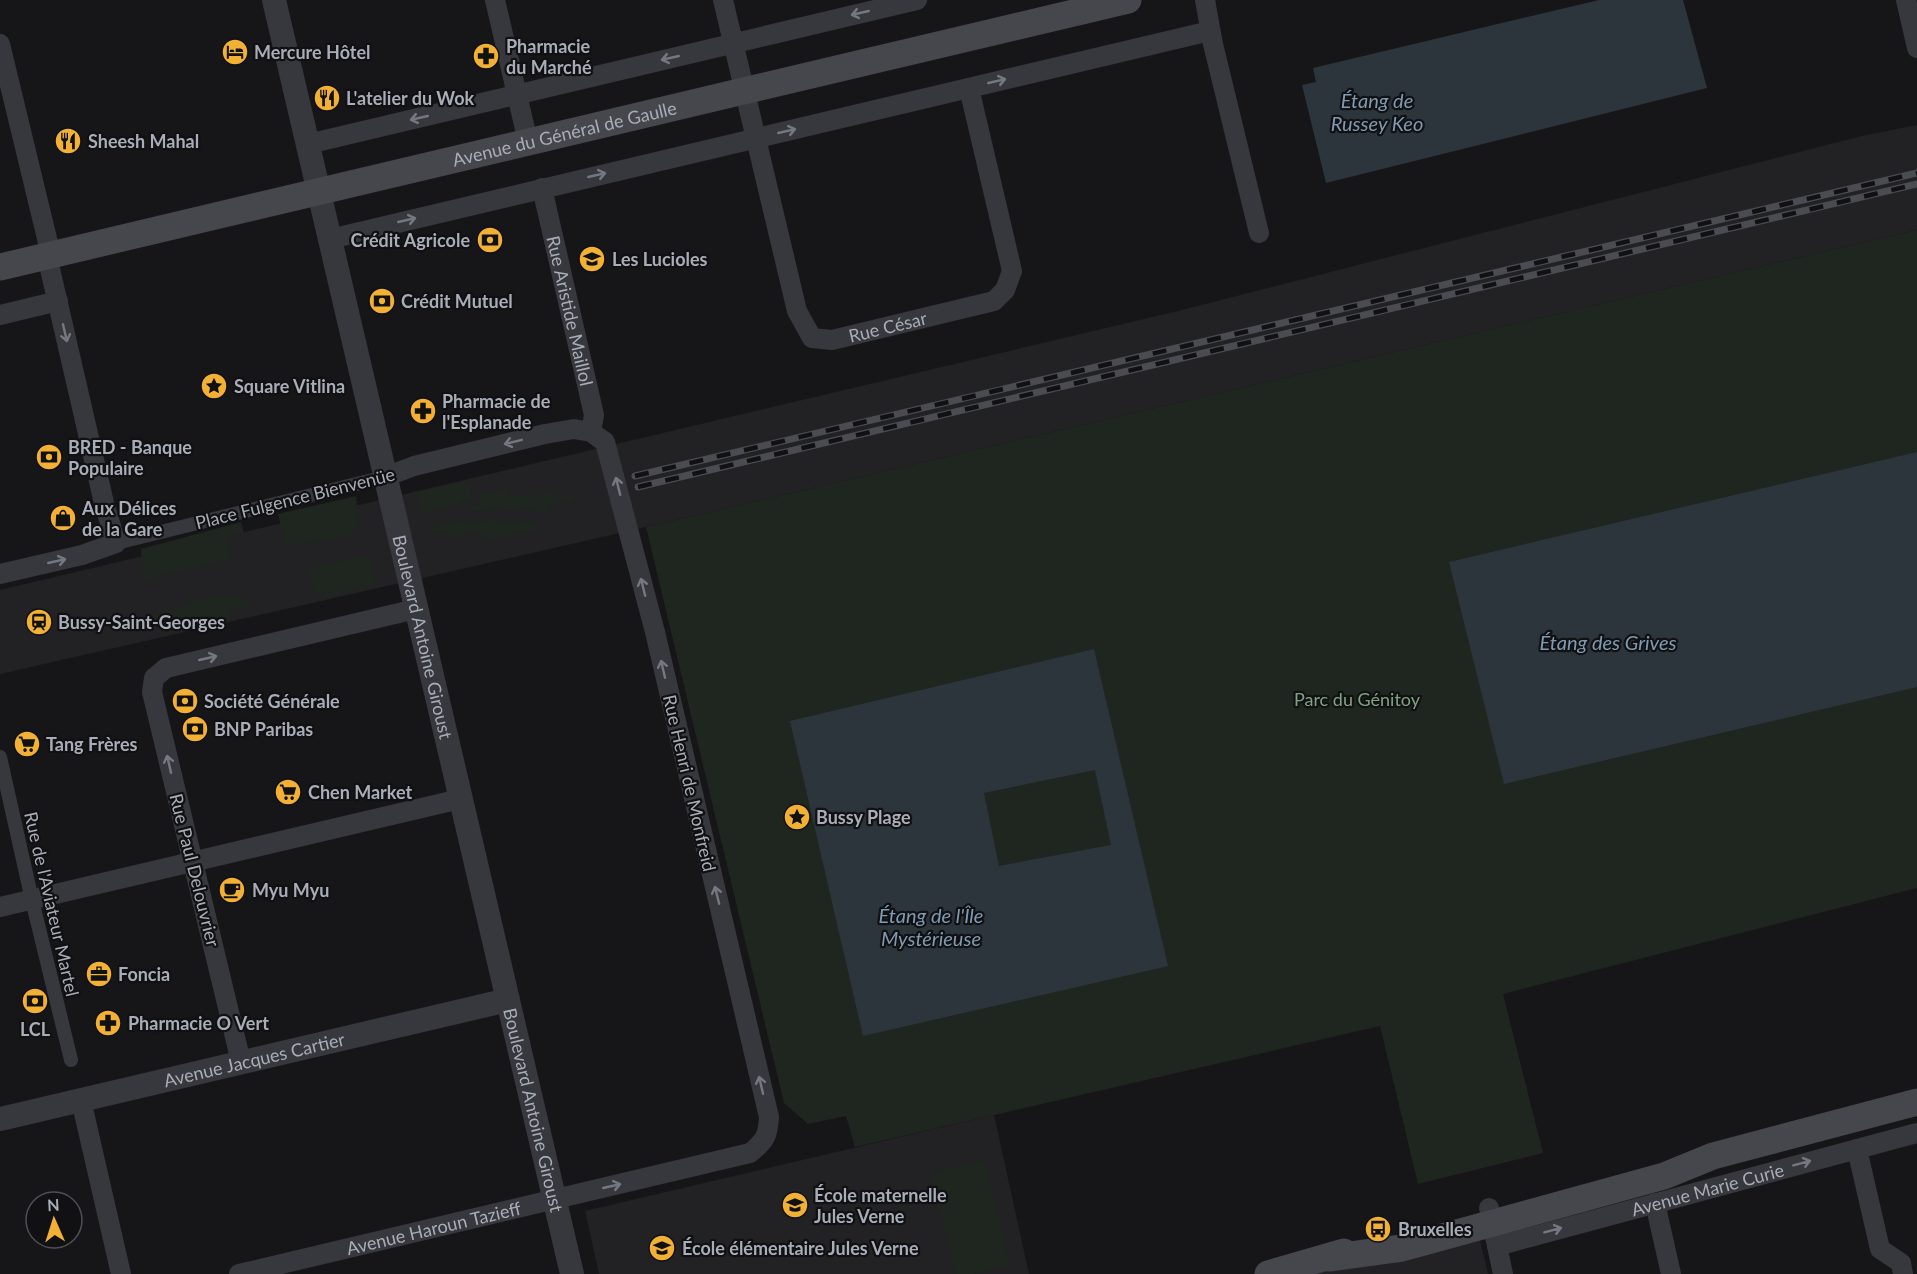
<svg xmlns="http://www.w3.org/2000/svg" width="1917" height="1274" viewBox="0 0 1917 1274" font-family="Lato,sans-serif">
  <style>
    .built { fill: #222225 }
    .green { fill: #1e261f }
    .water { fill: #2c353c; fill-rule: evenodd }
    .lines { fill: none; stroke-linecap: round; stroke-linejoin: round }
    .pedestrian { stroke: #37383d; stroke-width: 14 }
    .minor { stroke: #37383d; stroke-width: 20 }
    .tertiary { stroke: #37383d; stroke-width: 24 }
    .secondary { stroke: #45474d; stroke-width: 27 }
    .rail-casing { stroke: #4a4c52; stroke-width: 7 }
    .rail { stroke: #111113; stroke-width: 4.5; stroke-dasharray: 14; stroke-linecap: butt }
    .oneway { stroke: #757881 }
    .labels { text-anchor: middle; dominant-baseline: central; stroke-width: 4.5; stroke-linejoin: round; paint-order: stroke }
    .poi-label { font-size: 18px; font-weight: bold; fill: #a8adb8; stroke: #111113; text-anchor: start }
    .street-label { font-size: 18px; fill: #a8adb8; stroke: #111113 }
    .park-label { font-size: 18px; fill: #7fa381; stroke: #111113 }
    .water-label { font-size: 20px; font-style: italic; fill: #7f9bb3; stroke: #111113 }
  </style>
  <rect width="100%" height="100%" fill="#161618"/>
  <!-- built -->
  <g class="built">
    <polygon points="1917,125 1917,230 646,527 0,674 0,590 1178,311 1862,136"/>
    <polygon points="994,1115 1029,1274 599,1274 585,1211"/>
    <polygon points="1475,1219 1488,1274 1269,1274"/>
  </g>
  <!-- green -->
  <g class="green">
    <polygon points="1917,230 1917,888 1503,994 1543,1153 1418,1184 1380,1026 855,1147 846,1116 808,1124 784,1103 646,527"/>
    <polygon points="466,481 470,487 472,499 461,500 462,503 421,514 416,492"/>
    <polygon points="507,488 510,497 538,493 539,496 556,492 558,497 573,494 574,500 550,506 551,510 534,514 533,508 506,512 504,507 483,512 482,510 471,512 470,506 480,504 478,495"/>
    <polygon points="356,496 357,506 355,506 360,529 353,531 347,536 286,547 278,514"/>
    <polygon points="498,518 500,524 510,522 511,524 528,520 529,524 536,522 538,529 486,541 485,536 479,537 477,531 450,538 448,533 432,534 430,528 450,521 451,523 464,520 465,523 476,521 477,523"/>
    <polygon points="241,522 244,533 227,537 232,559 143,580 141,549"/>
    <polygon points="360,556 361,558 369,556 376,585 326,598 324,591 314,593 308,569"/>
    <polygon points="224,594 225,596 240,596 241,599 246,597 249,606 230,611 231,620 179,632 178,628 165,632 163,626 147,630 145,615 189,605 188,602"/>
    <polygon points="985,1160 1010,1265 973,1274 955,1274 931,1172"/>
  </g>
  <!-- water -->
  <g class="water">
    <polygon points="1599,0 1683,0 1707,88 1326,183 1302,85 1316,82 1313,68"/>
    <polygon points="1917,452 1917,687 1504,784 1449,562"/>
    <path d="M1094,649L1168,966L863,1036L790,721ZM1095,770L1111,845L999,866L984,793Z"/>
  </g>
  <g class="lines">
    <!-- pedestrian -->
    <g class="pedestrian">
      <polyline points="116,543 385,477"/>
      <polyline points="0,757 32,900 71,1060"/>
    </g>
    <!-- minor -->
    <g class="minor">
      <polyline points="495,0 528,142"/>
      <path id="s1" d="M723,0L797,311L812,338L832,340L994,301L1005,290L1012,271L969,88"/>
      <polyline points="1205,0 1213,44 1259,233"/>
      <polyline points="1906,0 1917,48"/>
      <polyline points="0,44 51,255"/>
      <polyline points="308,144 917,0"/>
      <path id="s2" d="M542,188L594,415L591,432"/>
      <polyline points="330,239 1210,31"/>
      <polyline points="0,315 58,301"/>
      <polyline points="0,574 82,555 116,543 104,503 47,256"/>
      <polyline points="0,907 460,799"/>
      <polyline points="241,1062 152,692 154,678 166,668 416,609"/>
      <polyline points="81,1100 121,1274"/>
      <polyline points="1857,1149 1880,1249 1901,1263 1903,1274"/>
      <polyline points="1655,1203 1671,1274"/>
      <polyline points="1489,1208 1503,1274"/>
      <path id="s3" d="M1497,1246L1917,1133"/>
      <path id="s4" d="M239,1274L750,1153C765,1141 768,1136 769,1117L655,632L605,442L591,432L574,429L545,434L414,466L385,477"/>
    </g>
    <!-- tertiary -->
    <g class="tertiary">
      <path id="s5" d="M274,0L572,1274"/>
      <path id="s6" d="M0,1119L508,1000"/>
    </g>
    <!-- secondary -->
    <g class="secondary">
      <path id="s7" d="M0,267L1128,0"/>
      <polyline points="1329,1258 1402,1248 1664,1176 1713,1156 1917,1102"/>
      <polyline points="1268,1274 1344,1252"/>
    </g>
    <defs>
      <g id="rail">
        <polyline points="635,476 1917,173"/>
        <polyline points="638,487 1917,184"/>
      </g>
    </defs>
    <!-- rail casing -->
    <use href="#rail" class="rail-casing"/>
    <!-- rail -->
    <use href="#rail" class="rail"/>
  </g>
  <!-- one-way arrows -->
  <defs><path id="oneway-shaft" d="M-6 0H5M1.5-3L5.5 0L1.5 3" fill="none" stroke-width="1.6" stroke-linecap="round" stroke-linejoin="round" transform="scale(1.5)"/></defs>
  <g class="oneway">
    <use href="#oneway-shaft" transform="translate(860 13) rotate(167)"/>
    <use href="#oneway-shaft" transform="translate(670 58) rotate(167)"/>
    <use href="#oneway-shaft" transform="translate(997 81) rotate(-13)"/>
    <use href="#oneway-shaft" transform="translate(419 118) rotate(167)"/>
    <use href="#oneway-shaft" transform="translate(787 131) rotate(-13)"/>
    <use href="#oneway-shaft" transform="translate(597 175) rotate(-13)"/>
    <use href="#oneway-shaft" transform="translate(407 220) rotate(-13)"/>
    <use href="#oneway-shaft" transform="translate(65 333) rotate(77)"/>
    <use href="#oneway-shaft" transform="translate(513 442) rotate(166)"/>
    <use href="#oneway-shaft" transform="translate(618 486) rotate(-104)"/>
    <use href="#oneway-shaft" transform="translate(57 561) rotate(-13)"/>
    <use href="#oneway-shaft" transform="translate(643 587) rotate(-104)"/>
    <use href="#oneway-shaft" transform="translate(208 658) rotate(-13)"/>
    <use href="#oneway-shaft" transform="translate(663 669) rotate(-103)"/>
    <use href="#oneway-shaft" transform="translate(169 764) rotate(-103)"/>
    <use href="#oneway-shaft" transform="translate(717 895) rotate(-104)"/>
    <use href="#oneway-shaft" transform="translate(761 1085) rotate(-103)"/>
    <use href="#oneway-shaft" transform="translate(1802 1163) rotate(-15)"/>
    <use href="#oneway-shaft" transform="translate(612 1186) rotate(-13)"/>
    <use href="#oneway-shaft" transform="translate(1553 1230) rotate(-15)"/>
  </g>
  <!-- icons -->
  <defs>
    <symbol id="hotel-disc" viewBox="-11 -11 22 22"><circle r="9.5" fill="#f2b134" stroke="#111113"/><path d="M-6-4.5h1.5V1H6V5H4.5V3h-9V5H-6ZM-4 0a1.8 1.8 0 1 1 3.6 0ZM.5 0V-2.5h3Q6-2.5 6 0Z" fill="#111"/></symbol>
    <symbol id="pharmacy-disc" viewBox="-11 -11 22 22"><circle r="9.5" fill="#f2b134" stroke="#111113"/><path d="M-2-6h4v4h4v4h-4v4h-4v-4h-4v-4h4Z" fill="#111"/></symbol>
    <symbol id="restaurant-disc" viewBox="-11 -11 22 22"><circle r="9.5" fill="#f2b134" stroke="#111113"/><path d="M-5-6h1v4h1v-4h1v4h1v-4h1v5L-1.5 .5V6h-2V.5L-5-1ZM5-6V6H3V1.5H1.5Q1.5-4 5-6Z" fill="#111"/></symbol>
    <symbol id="bank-disc" viewBox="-11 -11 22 22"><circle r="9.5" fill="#f2b134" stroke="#111113"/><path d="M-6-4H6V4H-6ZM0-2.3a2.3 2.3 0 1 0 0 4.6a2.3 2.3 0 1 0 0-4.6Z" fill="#111"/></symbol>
    <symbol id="school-disc" viewBox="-11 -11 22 22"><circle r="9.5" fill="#f2b134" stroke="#111113"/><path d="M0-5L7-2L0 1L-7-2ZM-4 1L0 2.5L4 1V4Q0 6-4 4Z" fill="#111"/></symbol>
    <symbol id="sight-disc" viewBox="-11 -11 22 22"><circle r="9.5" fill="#f2b134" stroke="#111113"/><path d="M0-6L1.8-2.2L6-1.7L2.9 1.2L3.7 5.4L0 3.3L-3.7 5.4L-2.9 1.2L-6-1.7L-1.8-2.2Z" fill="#111"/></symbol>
    <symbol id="shop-disc" viewBox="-11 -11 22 22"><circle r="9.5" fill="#f2b134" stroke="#111113"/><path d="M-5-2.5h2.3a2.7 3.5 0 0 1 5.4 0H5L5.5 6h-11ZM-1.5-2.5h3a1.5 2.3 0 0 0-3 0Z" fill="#111"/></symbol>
    <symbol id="station-disc" viewBox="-11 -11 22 22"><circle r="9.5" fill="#f2b134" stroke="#111113"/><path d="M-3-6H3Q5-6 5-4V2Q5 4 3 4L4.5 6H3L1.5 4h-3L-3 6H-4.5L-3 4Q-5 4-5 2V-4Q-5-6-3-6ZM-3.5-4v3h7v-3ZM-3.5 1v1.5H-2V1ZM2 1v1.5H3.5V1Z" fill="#111"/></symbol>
    <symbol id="supermarket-disc" viewBox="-11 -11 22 22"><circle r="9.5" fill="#f2b134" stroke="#111113"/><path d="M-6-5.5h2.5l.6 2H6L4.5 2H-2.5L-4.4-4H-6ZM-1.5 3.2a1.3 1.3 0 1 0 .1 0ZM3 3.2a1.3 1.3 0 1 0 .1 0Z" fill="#111"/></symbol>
    <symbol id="cafe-disc" viewBox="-11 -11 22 22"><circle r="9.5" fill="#f2b134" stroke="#111113"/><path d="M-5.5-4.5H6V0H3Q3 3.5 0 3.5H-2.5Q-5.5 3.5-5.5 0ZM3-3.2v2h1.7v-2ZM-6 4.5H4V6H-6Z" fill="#111"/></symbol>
    <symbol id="office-disc" viewBox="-11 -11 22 22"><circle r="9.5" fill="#f2b134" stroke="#111113"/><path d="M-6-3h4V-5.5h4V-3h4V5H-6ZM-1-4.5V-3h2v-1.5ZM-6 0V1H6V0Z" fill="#111"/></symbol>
    <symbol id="bus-disc" viewBox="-11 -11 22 22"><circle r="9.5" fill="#f2b134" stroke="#111113"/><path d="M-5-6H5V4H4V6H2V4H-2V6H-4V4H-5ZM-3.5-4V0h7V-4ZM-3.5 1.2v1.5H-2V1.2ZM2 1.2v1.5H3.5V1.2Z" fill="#111"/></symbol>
  </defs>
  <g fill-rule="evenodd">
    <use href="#hotel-disc" x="220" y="37" width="30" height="30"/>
    <use href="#pharmacy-disc" x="471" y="41" width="30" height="30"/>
    <use href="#restaurant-disc" x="312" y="83" width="30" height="30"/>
    <use href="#restaurant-disc" x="53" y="126" width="30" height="30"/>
    <use href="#bank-disc" x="475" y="225" width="30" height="30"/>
    <use href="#school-disc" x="577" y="244" width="30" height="30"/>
    <use href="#bank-disc" x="367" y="286" width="30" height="30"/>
    <use href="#sight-disc" x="199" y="371" width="30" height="30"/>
    <use href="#pharmacy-disc" x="408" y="396" width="30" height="30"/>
    <use href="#bank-disc" x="34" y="442" width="30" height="30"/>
    <use href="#shop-disc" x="48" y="503" width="30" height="30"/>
    <use href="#station-disc" x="24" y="607" width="30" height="30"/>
    <use href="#bank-disc" x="170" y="686" width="30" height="30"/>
    <use href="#bank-disc" x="180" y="714" width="30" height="30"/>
    <use href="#supermarket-disc" x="12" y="729" width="30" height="30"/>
    <use href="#supermarket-disc" x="273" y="777" width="30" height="30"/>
    <use href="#sight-disc" x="782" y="802" width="30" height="30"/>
    <use href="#cafe-disc" x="217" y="875" width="30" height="30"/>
    <use href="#office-disc" x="84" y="959" width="30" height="30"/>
    <use href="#bank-disc" x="20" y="986" width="30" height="30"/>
    <use href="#pharmacy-disc" x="93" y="1008" width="30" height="30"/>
    <use href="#school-disc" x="780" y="1190" width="30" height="30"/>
    <use href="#bus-disc" x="1363" y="1214" width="30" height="30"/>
    <use href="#school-disc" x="647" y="1233" width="30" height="30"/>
  </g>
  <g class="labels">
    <!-- poi labels -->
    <g class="poi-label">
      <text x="506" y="46">Pharmacie<tspan x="506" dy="21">du Marché</tspan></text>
      <text x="254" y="52">Mercure Hôtel</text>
      <text x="346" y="98">L'atelier du Wok</text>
      <text x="88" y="141">Sheesh Mahal</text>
      <text x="470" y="240" text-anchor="end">Crédit Agricole</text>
      <text x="612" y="259">Les Lucioles</text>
      <text x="401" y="301">Crédit Mutuel</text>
      <text x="234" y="386">Square Vitlina</text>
      <text x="442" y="401">Pharmacie de<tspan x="442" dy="21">l'Esplanade</tspan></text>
      <text x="68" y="447">BRED - Banque<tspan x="68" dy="21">Populaire</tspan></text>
      <text x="82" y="508">Aux Délices<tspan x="82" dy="21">de la Gare</tspan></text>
      <text x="58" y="622">Bussy-Saint-Georges</text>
      <text x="204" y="701">Société Générale</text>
      <text x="214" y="729">BNP Paribas</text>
      <text x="46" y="744">Tang Frères</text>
      <text x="308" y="792">Chen Market</text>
      <text x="816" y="817">Bussy Plage</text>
      <text x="252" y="890">Myu Myu</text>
      <text x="118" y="974">Foncia</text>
      <text x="128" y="1023">Pharmacie O Vert</text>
      <text x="35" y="1029" text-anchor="middle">LCL</text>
      <text x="814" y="1195">École maternelle<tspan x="814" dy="21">Jules Verne</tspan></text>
      <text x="1398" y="1229">Bruxelles</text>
      <text x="682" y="1248">École élémentaire Jules Verne</text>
    </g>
    <!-- street labels -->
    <g class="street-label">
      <text stroke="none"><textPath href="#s7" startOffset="580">Avenue du Général de Gaulle</textPath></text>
      <text stroke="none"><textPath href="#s2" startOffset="126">Rue Aristide Maillol</textPath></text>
      <text stroke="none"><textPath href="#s1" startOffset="428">Rue César</textPath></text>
      <text transform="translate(295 498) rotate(-14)">Place Fulgence Bienvenüe</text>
      <text stroke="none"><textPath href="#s5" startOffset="654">Boulevard Antoine Giroust</textPath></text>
      <text transform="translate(690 783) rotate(77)">Rue Henri de Monfreid</text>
      <text transform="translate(195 870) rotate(76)">Rue Paul Delouvrier</text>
      <text transform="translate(52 904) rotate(77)">Rue de l'Aviateur Martel</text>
      <text stroke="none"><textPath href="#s6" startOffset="261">Avenue Jacques Cartier</textPath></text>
      <text stroke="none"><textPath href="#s5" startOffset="1140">Boulevard Antoine Giroust</textPath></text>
      <text stroke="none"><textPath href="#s3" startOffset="218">Avenue Marie Curie</textPath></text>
      <text stroke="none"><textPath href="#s4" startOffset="200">Avenue Haroun Tazieff</textPath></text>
    </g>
    <!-- park labels -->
    <g class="park-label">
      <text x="1357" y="699">Parc du Génitoy</text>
    </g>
    <!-- water labels -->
    <g class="water-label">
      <text x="1377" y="100">Étang de<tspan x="1377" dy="23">Russey Keo</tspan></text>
      <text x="1608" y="642">Étang des Grives</text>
      <text x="931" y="915">Étang de l'Île<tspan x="931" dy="23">Mystérieuse</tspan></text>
    </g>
  </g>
  <!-- north arrow -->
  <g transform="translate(54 1220) rotate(357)"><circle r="28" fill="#111113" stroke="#4d4f55" stroke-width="1.5"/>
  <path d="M0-4.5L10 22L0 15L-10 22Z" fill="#f2b134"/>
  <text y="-9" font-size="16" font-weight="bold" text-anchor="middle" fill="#a8adb8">N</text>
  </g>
</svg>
